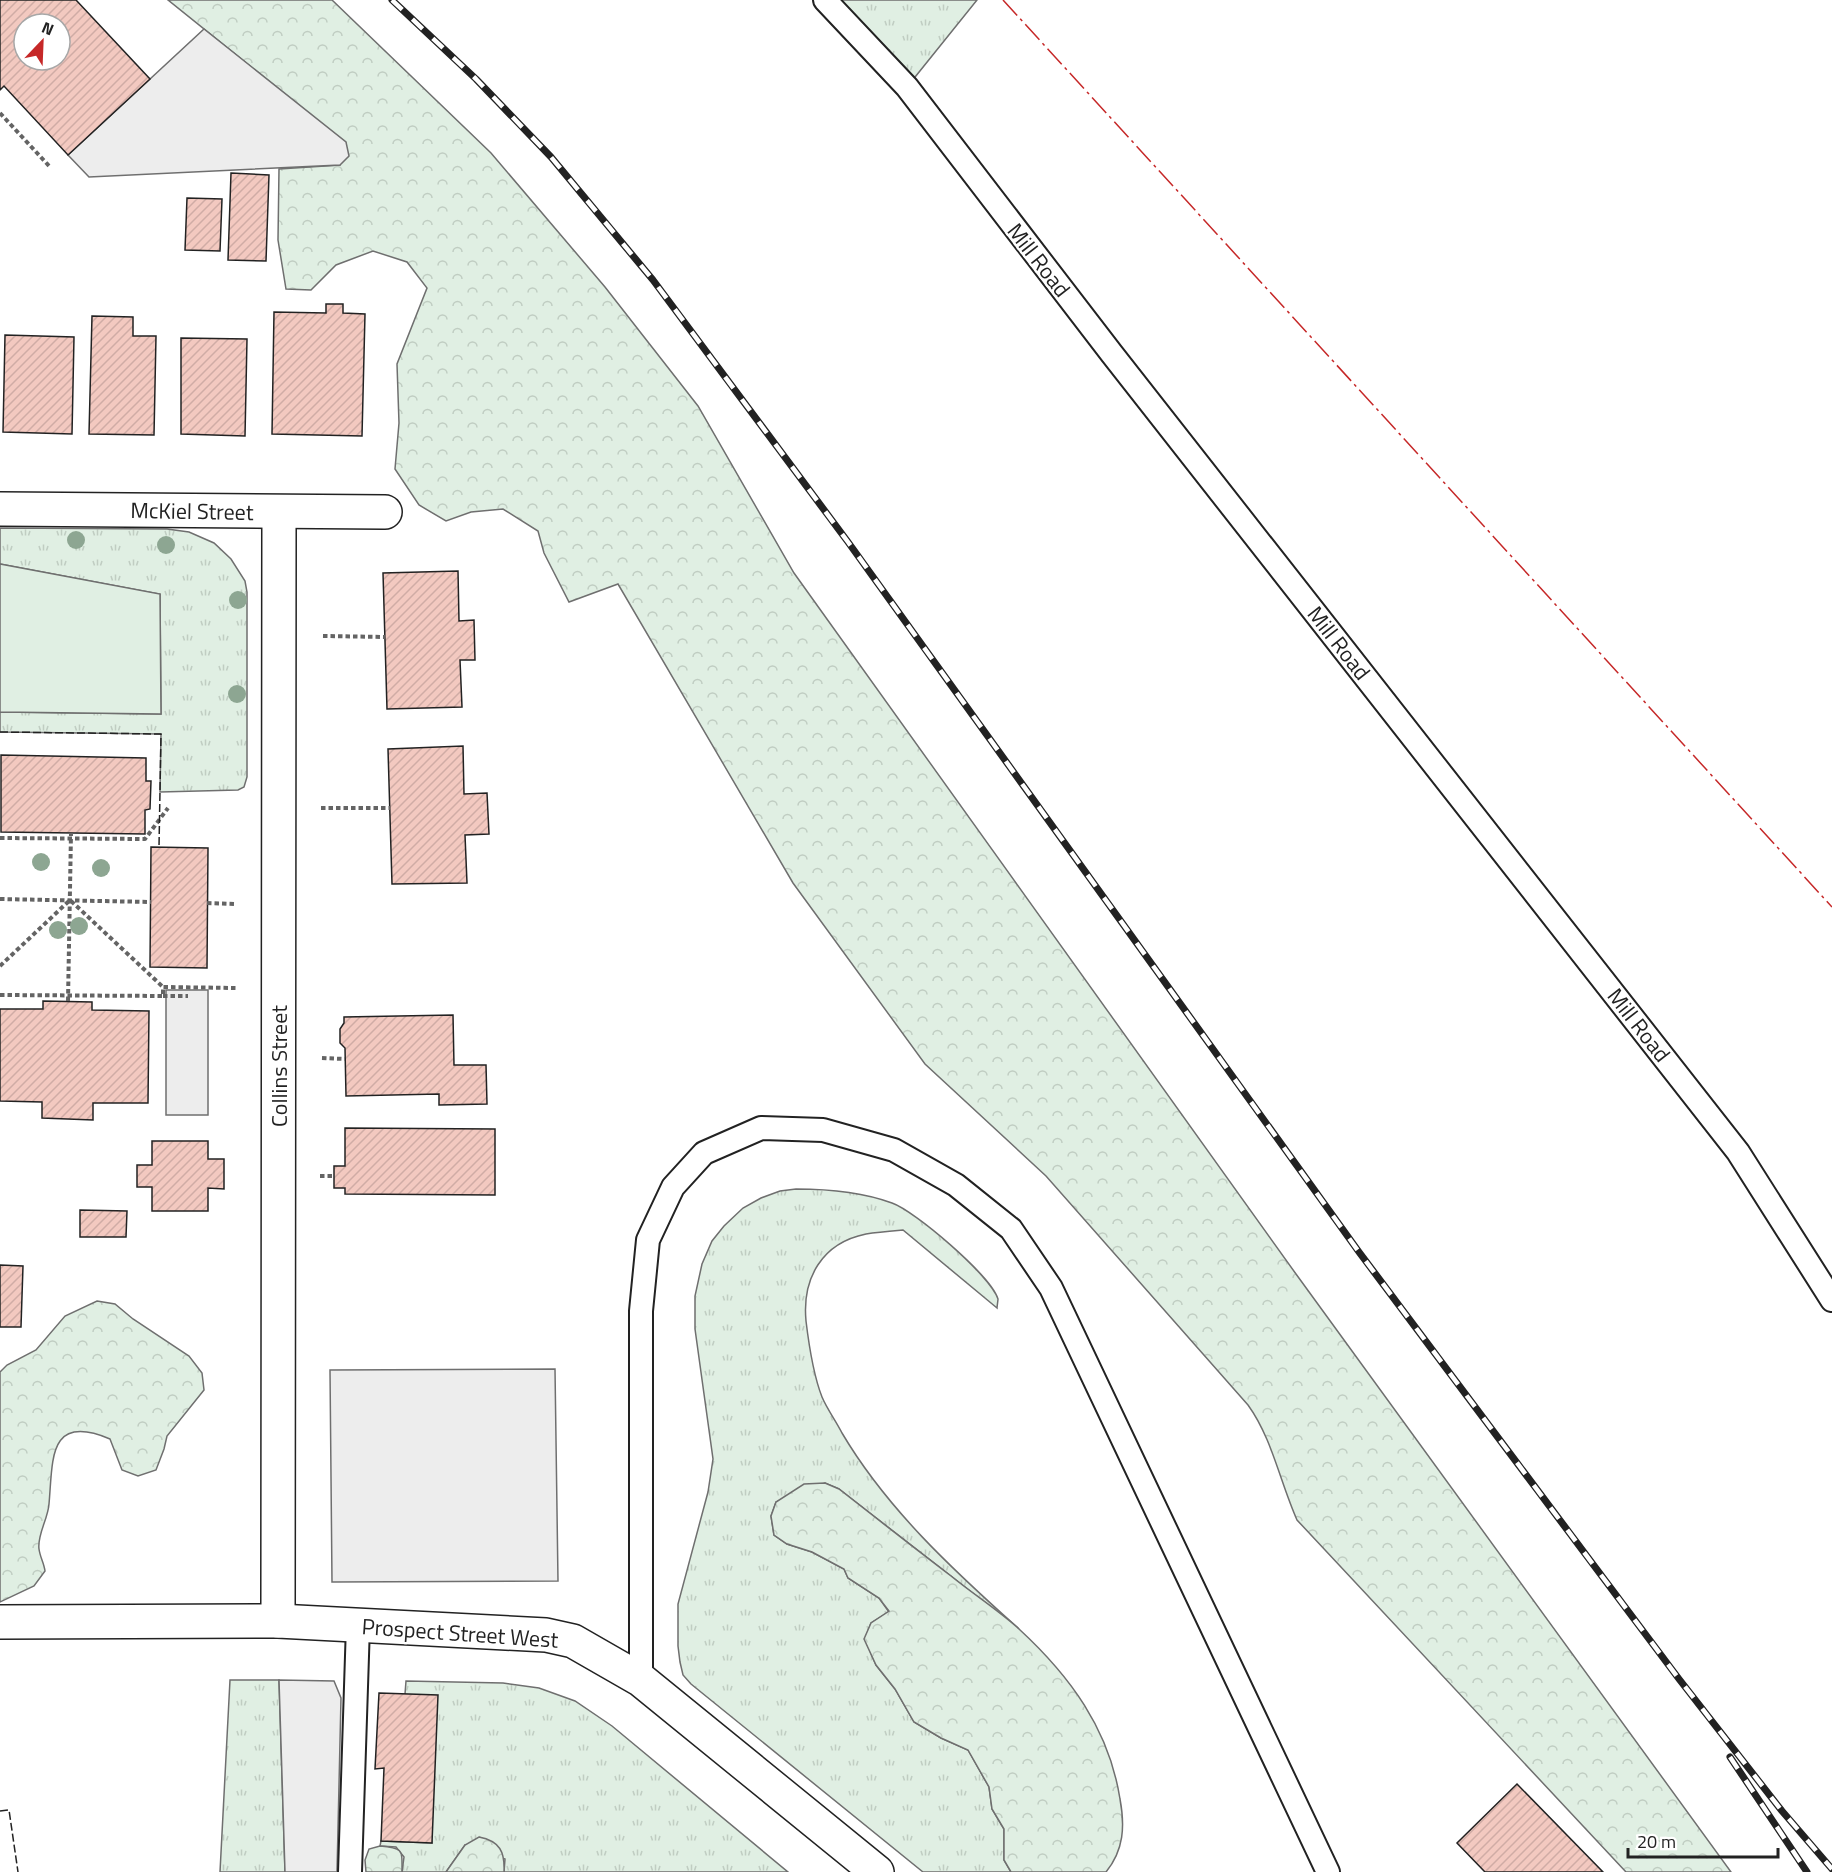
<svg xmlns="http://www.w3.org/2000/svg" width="1832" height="1872" viewBox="0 0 1832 1872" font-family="'Titillium Web',sans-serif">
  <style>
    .grass { fill: url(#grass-tufts); stroke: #6f6f6f; stroke-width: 1.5 }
    .forest { fill: url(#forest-crowns); stroke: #6f6f6f; stroke-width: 1.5 }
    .park { fill: #e0efe3; stroke: #6f6f6f; stroke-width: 1.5 }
    .parking { fill: #ededed; stroke: #6f6f6f; stroke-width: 1.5 }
    .building { fill: url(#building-hatch); stroke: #222; stroke-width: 1.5; fill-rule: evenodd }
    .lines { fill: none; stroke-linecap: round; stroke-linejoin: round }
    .service-casing { stroke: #222; stroke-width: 26 }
    .minor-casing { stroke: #222; stroke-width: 36 }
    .path { stroke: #646464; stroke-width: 4; stroke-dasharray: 4.5 3; stroke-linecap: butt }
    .service { stroke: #fff; stroke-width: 22 }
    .minor { stroke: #fff; stroke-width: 33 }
    .rail-casing { stroke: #222; stroke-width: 7 }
    .rail { stroke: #fff; stroke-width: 4.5; stroke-dasharray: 14; stroke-linecap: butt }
    .fence { stroke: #222; stroke-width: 1.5; stroke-dasharray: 8 3; stroke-linecap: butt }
    .power { stroke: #c62828; stroke-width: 1.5; stroke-dasharray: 21 4.5 3 4.5; stroke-linecap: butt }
    .tree { fill: #8da692 }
    .labels { text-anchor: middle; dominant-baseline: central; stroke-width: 4.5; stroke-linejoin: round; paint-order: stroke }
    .street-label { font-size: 22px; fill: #222; stroke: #fff }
  </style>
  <defs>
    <pattern id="grass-tufts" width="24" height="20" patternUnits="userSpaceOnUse" patternTransform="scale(1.5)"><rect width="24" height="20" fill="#e0efe3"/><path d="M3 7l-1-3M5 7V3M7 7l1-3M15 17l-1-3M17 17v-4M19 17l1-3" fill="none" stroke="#c0cdc2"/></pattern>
    <pattern id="forest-crowns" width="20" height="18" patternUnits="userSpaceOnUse" patternTransform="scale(1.5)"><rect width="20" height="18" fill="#e0efe3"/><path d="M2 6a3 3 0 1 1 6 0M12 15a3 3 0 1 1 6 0" fill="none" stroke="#c0cdc2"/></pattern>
    <pattern id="building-hatch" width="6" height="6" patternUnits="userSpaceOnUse" patternTransform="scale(1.5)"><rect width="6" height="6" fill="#f3c9c0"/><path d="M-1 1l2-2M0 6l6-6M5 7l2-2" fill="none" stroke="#d0aca5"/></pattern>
  </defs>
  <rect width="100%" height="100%" fill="#fff"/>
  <!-- grass -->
  <g class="grass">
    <polygon points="825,0 977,0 907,87"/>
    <polygon points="0,528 167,529 189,532 214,543 231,559 245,581 247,592 247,777 244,787 238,790 160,792 161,734 0,732 0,712 161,714 160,594 0,564"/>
    <path d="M796,1189C828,1189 862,1192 892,1203C915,1211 991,1276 998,1299C998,1300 997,1307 997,1308L903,1230C891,1231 878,1232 866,1234C822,1243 802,1278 806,1321C809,1346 813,1374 822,1397C827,1409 836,1421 842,1433C887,1509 953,1570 1019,1629L839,1489L825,1483L776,1502L771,1516L774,1535L787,1544L812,1552L844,1569L848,1578L879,1598L889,1612L871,1623L865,1639L876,1665L895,1689L914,1722L941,1738L968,1750L989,1787L992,1809L1004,1829V1860L1011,1872H923L691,1684L683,1675L680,1662L678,1646V1604L708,1492L713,1459L695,1329V1296L702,1264L712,1241L724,1226L743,1208L761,1198L780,1191Z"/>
    <polygon points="230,1680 279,1680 285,1872 220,1872"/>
    <polygon points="406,1681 503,1683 539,1688 575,1701 612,1726 788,1872 504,1872 505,1859 465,1845 446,1872 402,1872 404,1857 396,1847 380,1846 381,1841 432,1843 405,1694"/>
  </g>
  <!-- forest -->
  <g class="forest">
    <path d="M168,0H332L491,153L605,287L698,406L794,573L1296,1274L1731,1872H1626L1297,1520C1280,1482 1272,1438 1248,1405L1046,1176L925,1064L793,883L618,584L569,602L544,553L538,531L503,509L471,512L446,521L419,505L395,469L399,423L397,364L427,288L407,262L373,251L336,265L311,290L286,289L278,240L279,169L340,165L346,143Z"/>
    <path d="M97,1301L115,1304L133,1319L189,1356L202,1373L204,1390L167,1436L164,1449L156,1470L138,1476L122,1470L110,1439C48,1413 53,1459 49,1504C48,1519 37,1535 39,1549C40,1557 44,1563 45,1571L34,1586L0,1602V1372L7,1365L36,1350L65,1316Z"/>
    <path d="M825,1483L839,1489C876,1518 913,1547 951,1576C973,1594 998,1610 1019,1629C1070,1676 1109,1729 1120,1799C1125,1826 1124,1850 1106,1872H1011L1004,1860V1829L992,1809L989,1787L968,1750L941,1738L914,1722L895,1689L876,1665L864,1639L871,1623L889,1611L879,1598L848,1578L844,1569L812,1552L787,1544L774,1535L771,1516L776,1502L804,1484Z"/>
    <path d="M479,1837C500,1841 505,1852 504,1872H446L465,1845Z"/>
    <path d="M380,1846C404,1848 402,1850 402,1872H366L365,1860L369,1849Z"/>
  </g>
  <!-- park -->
  <polygon class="park" points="0,564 160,594 161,714 0,712"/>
  <!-- parking -->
  <g class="parking">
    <polygon points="204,29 346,142 349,156 340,165 89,177 68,155"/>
    <rect x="166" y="990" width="42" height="125"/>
    <polygon points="555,1369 558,1581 332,1582 330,1370"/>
    <polygon points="279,1680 334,1681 341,1698 337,1872 285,1872"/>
  </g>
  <!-- building -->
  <g class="building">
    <path d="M0,0H76L150,79L68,155L4,86L0,90ZM24,24H60V60H24Z"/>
    <polygon points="231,173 269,175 266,261 228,260"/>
    <polygon points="187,198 222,199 220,251 185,250"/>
    <polygon points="326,304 343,304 343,313 365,314 362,436 272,434 274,312 326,313"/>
    <polygon points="92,316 133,317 133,336 156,336 154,435 89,434"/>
    <polygon points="5,335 74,337 72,434 3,432"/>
    <polygon points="181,338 247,339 245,436 181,434"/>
    <polygon points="458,571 459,621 474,620 475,660 460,660 462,707 387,709 383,573"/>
    <polygon points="463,746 464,794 487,793 489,834 465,835 467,883 392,884 388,749"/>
    <polygon points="1,755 146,758 146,781 151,781 150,809 145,810 145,834 1,832"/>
    <polygon points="151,847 208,848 207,968 150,967"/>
    <polygon points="43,1001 92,1002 92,1010 149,1011 148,1103 93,1103 93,1120 42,1118 42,1102 0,1101 0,1009 43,1009"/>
    <polygon points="453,1015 454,1065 486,1065 487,1104 439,1105 439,1094 346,1096 345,1048 340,1043 340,1029 344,1023 344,1017"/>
    <polygon points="345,1128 495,1129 495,1195 345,1194 345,1188 334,1188 334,1166 345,1166"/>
    <polygon points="152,1141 208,1141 208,1159 224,1159 224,1189 208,1188 208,1211 152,1211 152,1187 137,1187 137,1165 152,1165"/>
    <polygon points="80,1210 127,1211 126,1237 80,1237"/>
    <polygon points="0,1265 23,1266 21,1327 0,1327"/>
    <polygon points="379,1693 438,1695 432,1843 381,1841 384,1768 375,1769"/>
    <polygon points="1517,1784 1603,1872 1485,1872 1457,1843"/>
  </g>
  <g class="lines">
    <defs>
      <g id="service">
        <polyline points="825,0 907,87 1112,354 1738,1152 1832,1300"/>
        <polyline points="641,1680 641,1311 648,1240 673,1187 704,1153 761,1128 823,1130 894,1150 956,1185 1011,1229 1051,1288 1328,1872"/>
        <polyline points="350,1872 358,1625"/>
      </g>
      <g id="minor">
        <polyline points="0,509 385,512"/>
        <polyline points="278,1621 279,512"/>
        <polyline points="0,1622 278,1621 546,1635 573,1641 641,1680 877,1872"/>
      </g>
    </defs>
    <!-- service casing -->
    <use href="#service" class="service-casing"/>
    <!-- minor casing -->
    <use href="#minor" class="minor-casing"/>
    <!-- path -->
    <g class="path">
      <polyline points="0,113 51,168"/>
      <polyline points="323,636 385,637"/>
      <polyline points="321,808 390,808"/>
      <polyline points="0,838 145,839 168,808"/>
      <polyline points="0,899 151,902"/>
      <polyline points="207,903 236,904"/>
      <polyline points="0,966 70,900 163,987"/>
      <polyline points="0,995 163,996 163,987 236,988"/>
      <polyline points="163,996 188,996"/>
      <polyline points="68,1001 71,833"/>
      <polyline points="322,1058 345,1059"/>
      <polyline points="320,1176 334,1176"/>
    </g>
    <!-- service -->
    <use href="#service" class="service"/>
    <!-- minor -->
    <use href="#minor" class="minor"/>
    <defs>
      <g id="rail">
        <polyline points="392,0 476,79 551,157 653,280 848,542 1359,1252 1679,1679 1782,1811 1832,1869"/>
        <polyline points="1730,1757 1807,1872"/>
      </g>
    </defs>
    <!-- rail casing -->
    <use href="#rail" class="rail-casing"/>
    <!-- rail -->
    <use href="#rail" class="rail"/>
    <!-- fence -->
    <g class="fence">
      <polyline points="0,732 161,734 159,847"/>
      <polyline points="0,1811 9,1810 18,1872"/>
    </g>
    <!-- power -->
    <polyline class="power" points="1003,0 1832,907"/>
  </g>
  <!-- trees -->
  <g class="tree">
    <circle cx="76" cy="540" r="9"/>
    <circle cx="166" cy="545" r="9"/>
    <circle cx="238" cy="600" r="9"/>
    <circle cx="237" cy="694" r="9"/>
    <circle cx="41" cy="862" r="9"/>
    <circle cx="101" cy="868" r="9"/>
    <circle cx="79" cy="926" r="9"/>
    <circle cx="58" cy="930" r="9"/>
  </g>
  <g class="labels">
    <!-- street labels -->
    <g class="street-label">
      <text transform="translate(1039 260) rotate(52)">Mill Road</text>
      <text transform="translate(192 511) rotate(1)">McKiel Street</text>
      <text transform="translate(1339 643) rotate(52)">Mill Road</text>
      <text transform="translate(1639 1025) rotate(52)">Mill Road</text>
      <text transform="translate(279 1066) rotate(-90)">Collins Street</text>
      <text transform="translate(460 1633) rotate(4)">Prospect Street West</text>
    </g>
  </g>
  <!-- north arrow -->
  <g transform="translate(42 42) rotate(23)"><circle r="28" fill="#ffffff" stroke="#a7a7a7" stroke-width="1.5"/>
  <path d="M0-4.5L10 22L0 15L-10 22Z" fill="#c62828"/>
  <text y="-9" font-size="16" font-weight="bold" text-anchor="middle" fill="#222222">N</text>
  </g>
  <!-- scale -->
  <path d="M1628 1848v9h150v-9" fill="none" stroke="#222222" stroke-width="3"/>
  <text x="1637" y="1848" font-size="18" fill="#222222" stroke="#ffffff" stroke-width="4.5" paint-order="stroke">20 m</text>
</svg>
